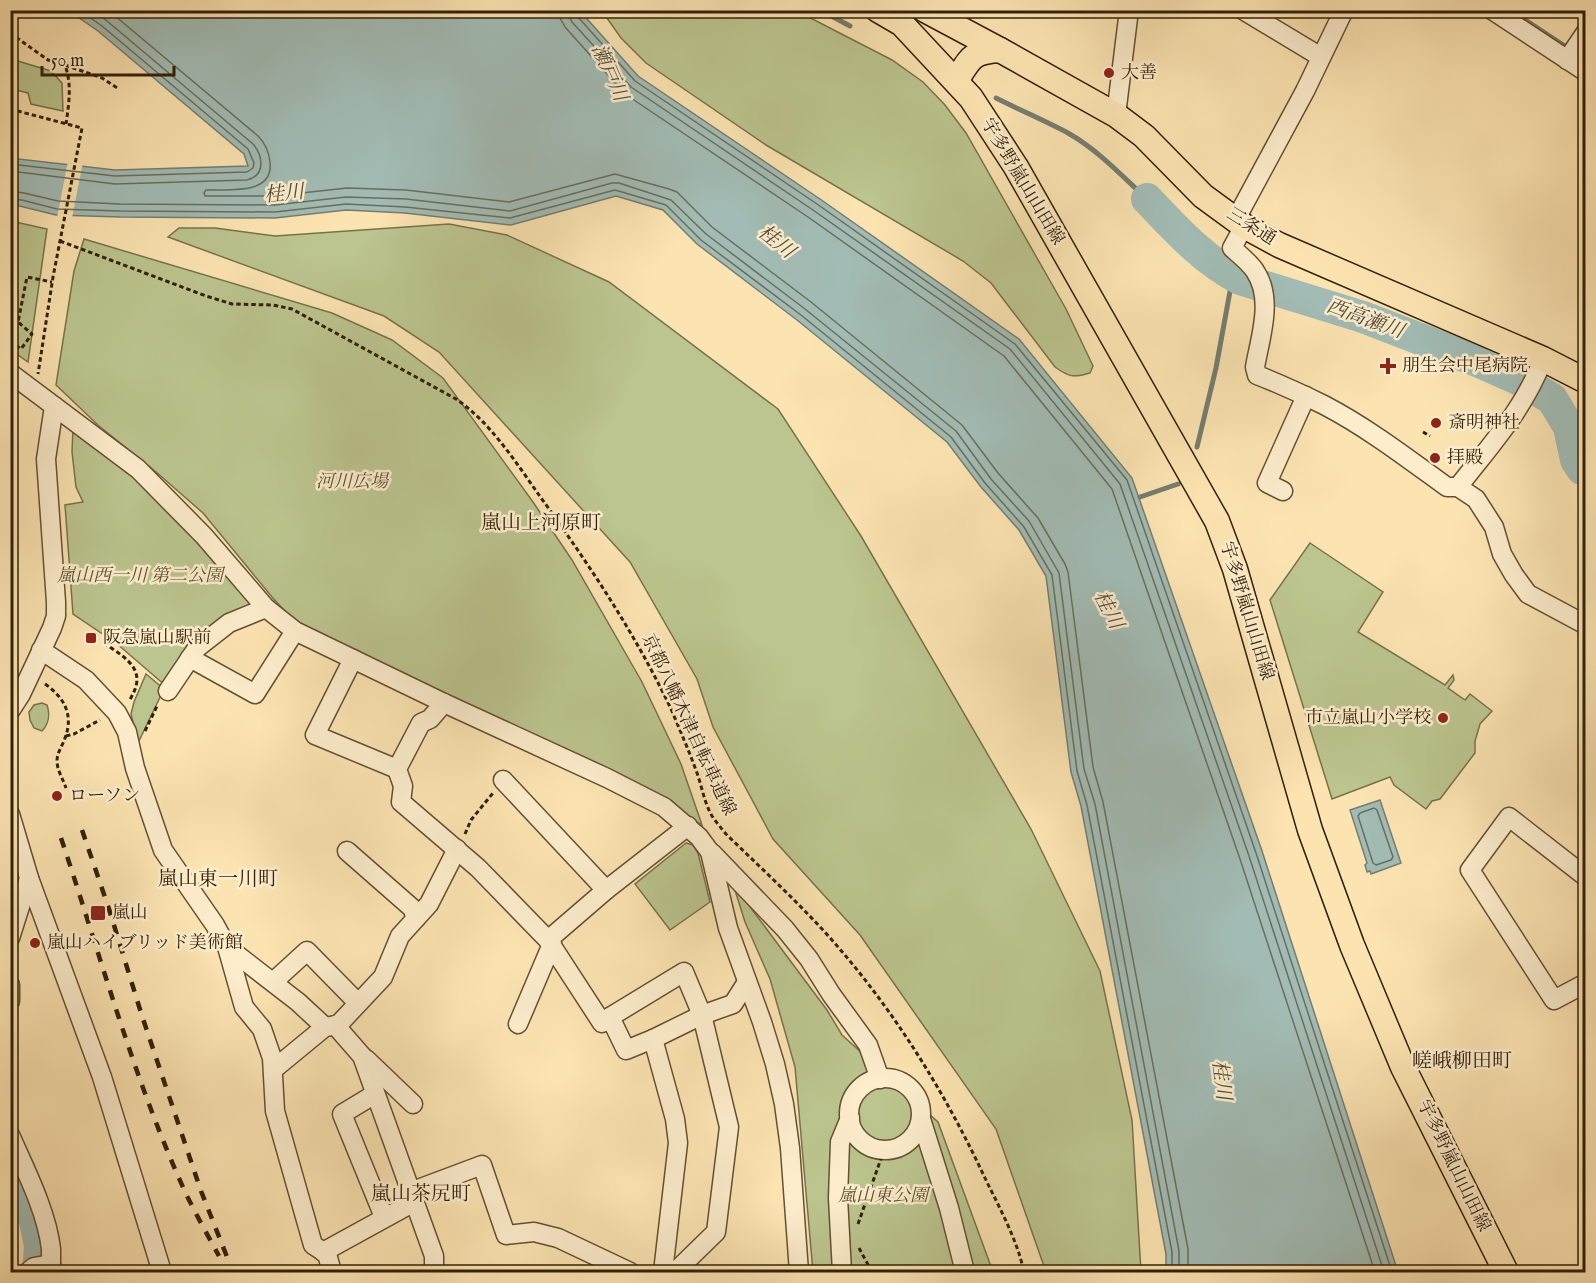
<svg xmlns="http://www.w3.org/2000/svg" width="1596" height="1283" viewBox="0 0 1596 1283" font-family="'IM FELL English','Noto Serif JP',serif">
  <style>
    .green { fill: #bcc58f; stroke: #78724c; stroke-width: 1.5 }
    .water { fill: #a2bcb5; stroke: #767d70; stroke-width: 1.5 }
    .pier { fill: #fce4b2 }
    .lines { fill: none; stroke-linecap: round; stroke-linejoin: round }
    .shore { stroke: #6a6e5e; stroke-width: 1.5 }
    .stream { stroke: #767d70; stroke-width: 5 }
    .river { stroke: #a2bcb5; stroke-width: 32 }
    .minor-casing { stroke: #655032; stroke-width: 21 }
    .major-casing { stroke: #331f08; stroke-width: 27 }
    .path { stroke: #331f08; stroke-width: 3; stroke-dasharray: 4.5 3; stroke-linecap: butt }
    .minor { stroke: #fdedcd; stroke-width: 18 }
    .major { stroke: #fce4b2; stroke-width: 24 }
    .rail { stroke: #331f08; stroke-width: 4.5; stroke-dasharray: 10 10; stroke-linecap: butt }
    .poi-dot { fill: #8f2418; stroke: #fdedcd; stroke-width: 2 }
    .labels { text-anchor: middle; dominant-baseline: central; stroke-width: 5; stroke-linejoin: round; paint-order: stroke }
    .poi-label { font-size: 18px; fill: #331f08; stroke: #fdedcd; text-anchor: start }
    .street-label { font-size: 18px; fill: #331f08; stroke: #fdedcd }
    .park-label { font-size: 18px; font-style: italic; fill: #5c5130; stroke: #fdedcd }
    .water-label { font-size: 20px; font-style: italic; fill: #544e3c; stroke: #fdedcd }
    .neighbourhood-label { font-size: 20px; fill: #331f08; stroke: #fdedcd }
  </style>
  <rect width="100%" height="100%" fill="#fce4b2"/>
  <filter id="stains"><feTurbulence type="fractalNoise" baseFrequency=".00333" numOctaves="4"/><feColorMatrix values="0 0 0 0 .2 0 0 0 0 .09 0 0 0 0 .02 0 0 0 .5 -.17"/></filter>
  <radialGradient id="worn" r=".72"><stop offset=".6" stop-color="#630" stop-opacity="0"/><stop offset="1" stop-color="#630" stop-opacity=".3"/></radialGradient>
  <!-- green -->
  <g class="green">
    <path d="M602,11H797L892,60L923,82L945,105L966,133L1066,309L1093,366L1090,373C1073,378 1069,377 1055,367L991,283L963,261L766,145L646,63L621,38Z"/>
    <polygon points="11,59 51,71 62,83 63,111 31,104 28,93 11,89"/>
    <polygon points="11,221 47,229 28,362 11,350"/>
    <polygon points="449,224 507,235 609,282 778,409 861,536 1031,829 1100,971 1132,1120 1141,1272 1046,1272 996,1129 860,935 773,839 713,727 697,679 630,562 439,352 384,316 168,237 179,228 215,228 275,236"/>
    <polygon points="84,239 332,313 392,340 443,378 533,502 572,560 642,682 681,764 702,825 675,807 336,643 293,620 272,597 203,513 155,471 99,426 56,385 74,271"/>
    <polygon points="73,428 130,469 260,605 166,686 116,643 73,614 65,505 83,502 76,487 72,452"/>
    <polygon points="1310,543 1383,592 1358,632 1445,685 1453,675 1454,680 1448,688 1465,700 1470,694 1492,711 1480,724 1475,741 1475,753 1440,799 1432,801 1426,809 1394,785 1390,777 1332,799 1270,600"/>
    <polygon points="146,674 164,689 138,743 131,714 134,702"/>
    <path d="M42,703L47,705C50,714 49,724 42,731L34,728L30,720L29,712L34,705Z"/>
    <polygon points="686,843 693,845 698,853 710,902 670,930 635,884"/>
    <polygon points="733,884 827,1010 842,1035 938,1122 993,1272 813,1272 795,1067 770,979 745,922"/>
  </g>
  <!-- water -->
  <g class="water">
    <polygon points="69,11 580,11 638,76 820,199 1019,339 1132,478 1262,851 1398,1272 1166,1272 1166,1254 1081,806 1071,772 1046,576 1019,530 981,487 947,442 797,320 697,244 663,210 616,196 511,225 405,213 346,210 275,218 120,217 56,215 11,204 10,158 115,170 248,166 244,154 98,31"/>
    <polygon points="1380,800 1401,863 1371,874 1370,871 1367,872 1365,865 1367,863 1350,810"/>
  </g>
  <!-- pier -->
  <polygon class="pier" points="68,161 83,162 72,218 57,218"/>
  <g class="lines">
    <!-- shore -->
    <g class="shore">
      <path d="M108,10L258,136C265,143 269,152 270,162C274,196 227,189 206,190L204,193L205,196H274L347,188L406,190L509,202L615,174L669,189L677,192L712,227L811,302L962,425L998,473L1038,518L1065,564L1068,572L1093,767L1103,802L1188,1249V1272"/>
      <polyline points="559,10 560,18 565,27 625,94 808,217 1004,356 1112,489 1240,859 1375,1272"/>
      <polyline points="568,10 569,16 572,22 631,87 813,210 1010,349 1120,484 1249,856 1384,1272"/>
      <polyline points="576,10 578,17 635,81 817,204 1015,344 1127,480 1256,853 1392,1272"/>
      <polyline points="10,164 115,176 247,172 253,168 254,163 248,149 102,26 79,10"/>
      <path d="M10,171L115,184L247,180C266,175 263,156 253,144L107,21L93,10"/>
      <polyline points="10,191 24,193 58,201 120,204 275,205 346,197 406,199 510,211 612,183 619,183 671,200 706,234 805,309 956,431 991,479 1029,521 1059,573 1084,769 1095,804 1179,1251 1179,1272"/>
      <polyline points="10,199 22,200 57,209 120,211 275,212 346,204 405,207 510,218 615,190 666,205 701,240 801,315 951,437 985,483 1024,527 1052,575 1077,771 1087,805 1172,1252 1172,1272"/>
      <polygon points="1374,808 1377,810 1393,857 1391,860 1376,865 1373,863 1358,816 1360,813"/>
    </g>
    <!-- stream -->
    <g class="stream">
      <polyline points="820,10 850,26"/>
      <polyline points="1510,10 1586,60"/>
      <path d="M996,98C1020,110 1045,121 1068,133C1098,150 1122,176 1147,199"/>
      <polyline points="1197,447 1216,368 1233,275"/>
      <polyline points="1140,497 1178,484"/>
    </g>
    <!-- river -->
    <g class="river">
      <path d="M1147,199C1176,229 1202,259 1240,279L1363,317L1477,361L1522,381L1552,399L1569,427L1576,460L1582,469L1586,470"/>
      <polyline points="10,1162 35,1221 40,1246 38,1272"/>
    </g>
    <defs>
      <g id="minor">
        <polyline points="1243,10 1321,57"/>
        <polyline points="1492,10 1586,72"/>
        <polyline points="1567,60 1586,32"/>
        <polyline points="1116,115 1129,10"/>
        <polyline points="1236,219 1305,91 1344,10"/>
        <path d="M1244,226L1232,248C1240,255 1250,263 1255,271C1274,299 1260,338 1255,367L1257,375C1280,384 1302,394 1324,405C1368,428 1407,458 1447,487H1458L1476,499L1494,527L1502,554L1514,575L1528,594L1586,625"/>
        <polyline points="10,373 54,406 46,459 56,602 56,616 52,628 21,694 10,711"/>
        <polyline points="54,406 138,469 204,536 266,608 295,631 444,703 607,778 664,807 699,837 710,852 728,928 762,1022 775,1064 784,1104 790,1148 799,1272"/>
        <path d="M1458,487C1489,447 1525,408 1543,359"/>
        <polyline points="1283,491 1267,483 1306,396"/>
        <polyline points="41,650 86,680 117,713 127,732 135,768 163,850 215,925 227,947 244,1007 262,1029 272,1058 275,1111 313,1245 327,1254 332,1272"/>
        <polyline points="190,658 255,694 295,631"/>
        <polyline points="353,659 315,735 397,769"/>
        <polyline points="168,691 197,648 229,623 266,608"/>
        <polyline points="444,703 430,719 421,723 397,769 403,786 401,802 478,868 548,940 602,1023 610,1017 626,1050 653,1039 675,1119 678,1143 663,1272"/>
        <polyline points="503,780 606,890"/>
        <polyline points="10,814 29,878 10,938"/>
        <polyline points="347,851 412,908 416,918"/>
        <polyline points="712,853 785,929 809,959 831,994 868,1045 880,1079"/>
        <polyline points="1586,877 1509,817 1470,870 1554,1000 1586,983"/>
        <polyline points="29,878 102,1077 162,1272"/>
        <polyline points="548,940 606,890 688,826"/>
        <polyline points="227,947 298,1002 325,1027"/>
        <polyline points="273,982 307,951 358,1003"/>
        <polyline points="10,985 10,1001"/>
        <polyline points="610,1017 684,972 702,1015 729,1127 716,1232 675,1272"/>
        <polyline points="518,1024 552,944"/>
        <polyline points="335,1025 362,1056 434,1256 434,1272"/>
        <polyline points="653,1039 702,1015 733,1004 747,982"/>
        <polyline points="366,1059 413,1104"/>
        <polyline points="274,1069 325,1027 338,1025 383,977 400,936 429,904 457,849"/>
        <circle cx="885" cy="1114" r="36"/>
        <polyline points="375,1094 342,1114 384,1217"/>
        <polyline points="921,1119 949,1208 965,1272"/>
        <path d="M10,1135C25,1169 47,1212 51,1249C51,1257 51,1265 51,1272"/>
        <polyline points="410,1192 482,1165 506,1235 534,1232 558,1238 630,1272"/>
        <polyline points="323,1252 414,1202"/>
        <polyline points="28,1272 34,1267 51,1264"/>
        <polyline points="842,1272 838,1198 840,1142 850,1118"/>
      </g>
      <g id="major">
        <polyline points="878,10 902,24 971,98 1016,167 1217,521 1235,569 1310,830 1352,945 1403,1067 1506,1272"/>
        <polyline points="925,10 1000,50 1116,115 1144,136 1203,196 1244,226 1279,245 1543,359 1586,381"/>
        <path d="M956,81C971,58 970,52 1000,50"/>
      </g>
    </defs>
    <!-- minor casing -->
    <use href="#minor" class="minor-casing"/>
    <!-- major casing -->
    <use href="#major" class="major-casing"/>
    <!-- path -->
    <g class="path">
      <path d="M10,33L48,60L65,65C72,85 69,103 66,124"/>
      <polyline points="65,65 102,78 119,89"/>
      <polyline points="10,109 82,128 53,277 38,374"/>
      <path d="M60,241L206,296L232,304L273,305L292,309L456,399C490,422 515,461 539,495C588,563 635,633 671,709C680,730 689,751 697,773C702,787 704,802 712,816C716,822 721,828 726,834C766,873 808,911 844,954C900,1020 947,1097 984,1176C999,1207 1017,1239 1024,1272"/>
      <polyline points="10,332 18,322"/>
      <polyline points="10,341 21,349 32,334 18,322 27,277 52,282"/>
      <polyline points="1423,432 1430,436"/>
      <path d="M104,643C118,653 142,665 136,686C135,691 132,695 130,700"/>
      <path d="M45,684C64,697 74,715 65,738C63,745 57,752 57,761C57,770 63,779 66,788"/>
      <polyline points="145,731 158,704"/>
      <polyline points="66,736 74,734 100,720"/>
      <polyline points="465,834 471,820 493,793"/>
      <polyline points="858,1224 884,1150"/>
      <polyline points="859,1248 872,1272"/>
    </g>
    <!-- minor -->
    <use href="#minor" class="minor"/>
    <!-- major -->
    <use href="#major" class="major"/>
    <!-- rail -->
    <g class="rail">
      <polyline points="82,830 109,909 142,1016 201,1191 233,1272"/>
      <path d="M61,838C101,957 134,1081 187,1196C197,1216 208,1236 219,1256"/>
    </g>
  </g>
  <!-- markers -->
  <g class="poi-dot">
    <circle cx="1109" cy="73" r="6"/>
    <path d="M1385 357h6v6h6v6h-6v6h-6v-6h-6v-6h6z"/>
    <circle cx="1436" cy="423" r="6"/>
    <circle cx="1435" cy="458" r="6"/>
    <rect x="85" y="632" width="12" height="12" rx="3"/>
    <circle cx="1443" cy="718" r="6"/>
    <circle cx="57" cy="796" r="6"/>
    <rect x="90" y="905" width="16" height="16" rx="3"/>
    <circle cx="35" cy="943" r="6"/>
  </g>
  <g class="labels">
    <!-- poi labels -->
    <g class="poi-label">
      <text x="1121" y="73">大善</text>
      <text x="1402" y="366">朋生会中尾病院</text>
      <text x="1448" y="423">斎明神社</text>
      <text x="1447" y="458">拝殿</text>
      <text x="103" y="638">阪急嵐山駅前</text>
      <text x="1431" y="718" text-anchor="end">市立嵐山小学校</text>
      <text x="69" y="796">ローソン</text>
      <text x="112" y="913">嵐山</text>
      <text x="47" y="943">嵐山ハイブリッド美術館</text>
    </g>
    <!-- street labels -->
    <g class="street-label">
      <text transform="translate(1022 182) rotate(59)">宇多野嵐山山田線</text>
      <text transform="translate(1251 227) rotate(32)">三条通</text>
      <text transform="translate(1246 611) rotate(73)">宇多野嵐山山田線</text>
      <text transform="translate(688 725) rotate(65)">京都八幡木津自転車道線</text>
      <text transform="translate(1453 1166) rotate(64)">宇多野嵐山山田線</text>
    </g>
    <!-- park labels -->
    <g class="park-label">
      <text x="352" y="482">河川広場</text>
      <text x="140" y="576">嵐山西一川 第二公園</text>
      <text x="883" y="1196">嵐山東公園</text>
    </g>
    <!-- water labels -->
    <g class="water-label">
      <text transform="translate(609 73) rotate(66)">瀬戸川</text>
      <text transform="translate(284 194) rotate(-6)">桂川</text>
      <text transform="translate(776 242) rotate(39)">桂川</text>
      <text transform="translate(1365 319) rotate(20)">西高瀬川</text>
      <text transform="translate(1108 610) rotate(63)">桂川</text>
      <text transform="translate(1221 1080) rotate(83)">桂川</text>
    </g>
    <!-- neighbourhood labels -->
    <g class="neighbourhood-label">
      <text x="541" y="523">嵐山上河原町</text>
      <text x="218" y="879">嵐山東一川町</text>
      <text x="1462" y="1061">嵯峨柳田町</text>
      <text x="421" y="1194">嵐山茶尻町</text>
    </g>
  </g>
  <!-- margin -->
  <rect width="1596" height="1283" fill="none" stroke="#fce4b2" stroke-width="36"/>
  <rect x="12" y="12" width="1572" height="1259" fill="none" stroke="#331f08" stroke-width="3"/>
  <rect x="18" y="18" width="1560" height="1247" fill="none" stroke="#331f08" stroke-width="1.5"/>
  <!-- scale -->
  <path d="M42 66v9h132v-9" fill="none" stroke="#331f08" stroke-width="3"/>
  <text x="51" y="66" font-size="18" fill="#331f08" stroke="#fdedcd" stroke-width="4.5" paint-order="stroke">50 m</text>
  <rect width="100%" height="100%" filter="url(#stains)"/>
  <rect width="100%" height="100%" fill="url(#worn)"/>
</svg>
